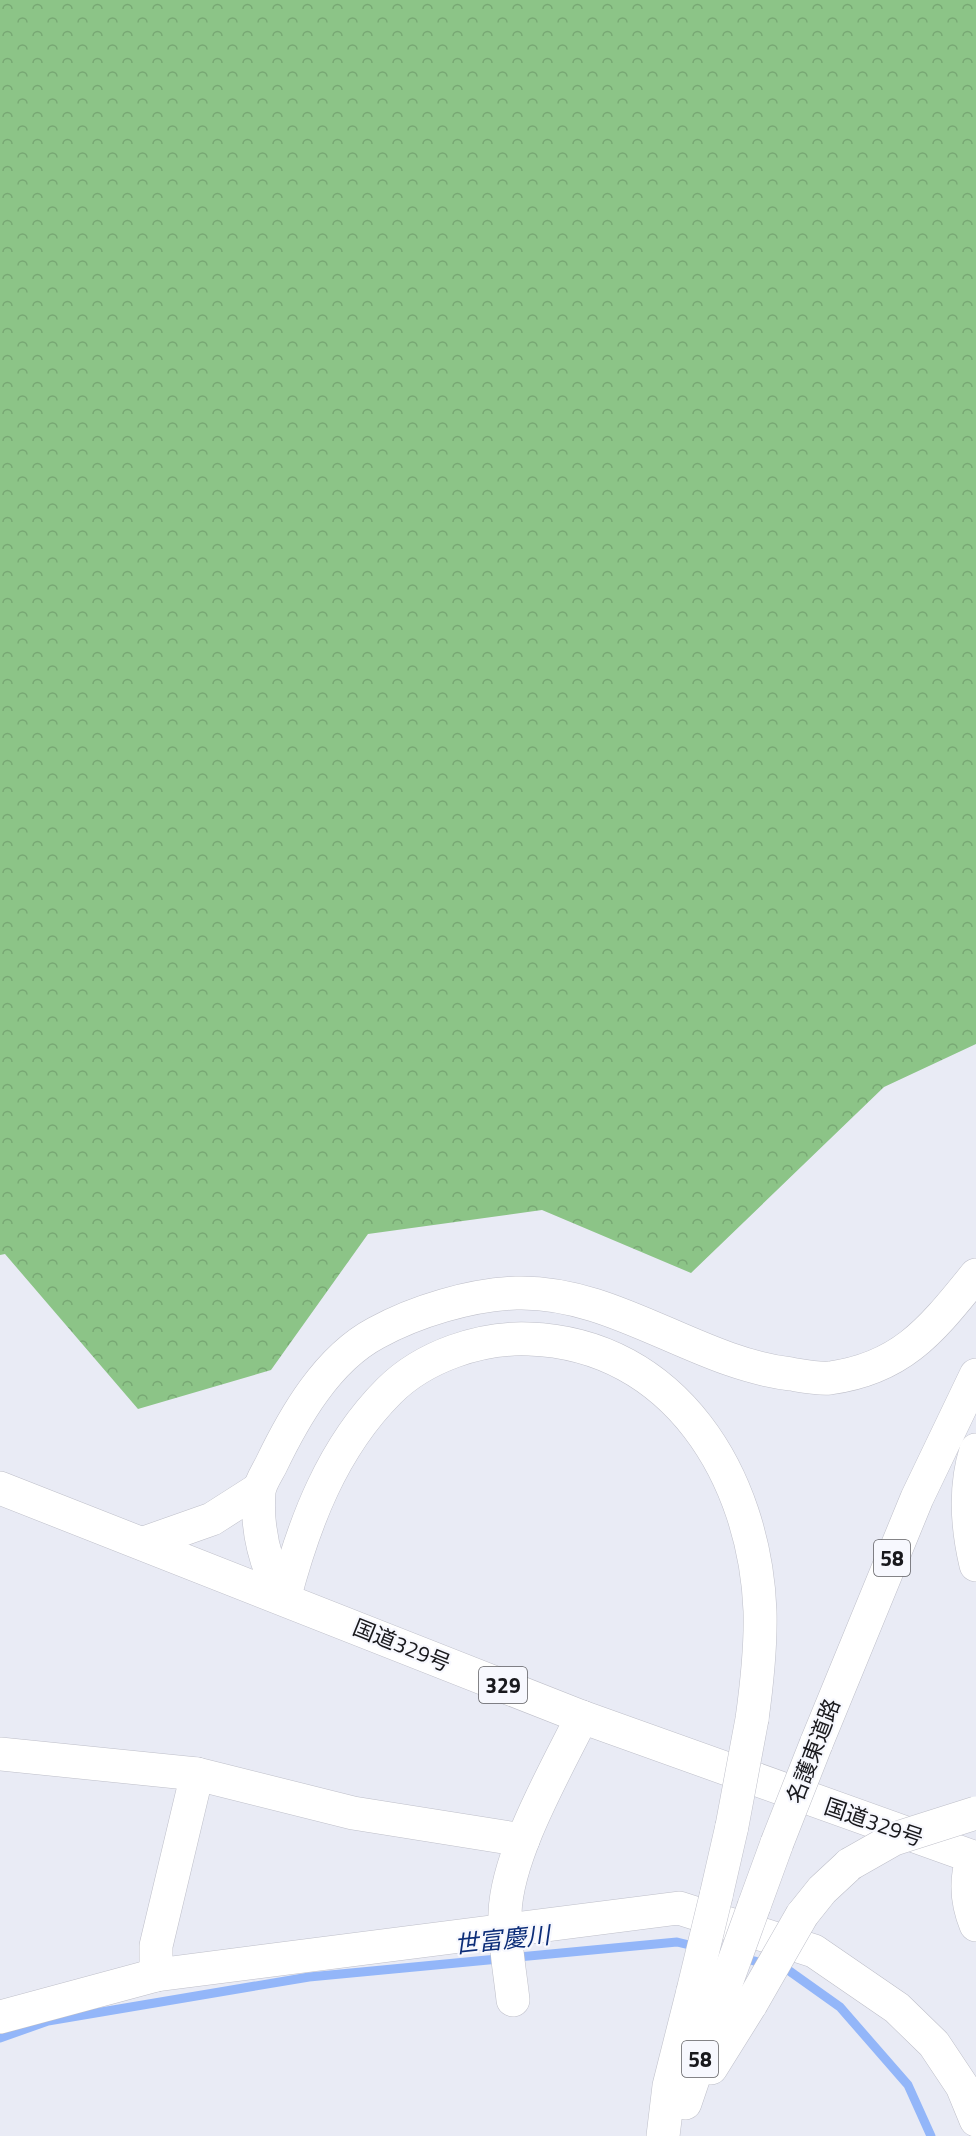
<svg xmlns="http://www.w3.org/2000/svg" width="976" height="2136" viewBox="0 0 976 2136" font-family="'Titillium Web','Noto Sans JP',sans-serif">
  <style>
    .forest { fill: url(#forest-crowns) }
    .lines { fill: none; stroke-linecap: round; stroke-linejoin: round }
    .stream { stroke: #93b6f9; stroke-width: 9 }
    .minor-casing { stroke: #bebfc9; stroke-width: 34 }
    .highway-casing { stroke: #bebfc9; stroke-width: 34 }
    .minor { stroke: #fff; stroke-width: 33 }
    .highway { stroke: #fff; stroke-width: 33 }
    .highway-bridge-casing { stroke: #bebfc9; stroke-width: 34; stroke-linecap: butt }
    .highway-bridge { stroke: #fff; stroke-width: 33 }
    .labels { text-anchor: middle; dominant-baseline: central; stroke-width: 4.5; stroke-linejoin: round; paint-order: stroke }
    .shield { fill: #f7f8fe; stroke: #5c5c60; stroke-width: 1.5 }
    .shield-label { font-size: 21px; font-weight: bold; fill: #19191d }
    .street-label { font-size: 22px; fill: #19191d; stroke: #f7f8fe }
    .water-label { font-size: 24px; font-style: italic; fill: #0c2d78; stroke: #f7f8fe }
  </style>
  <defs>
    <pattern id="forest-crowns" width="20" height="18" patternUnits="userSpaceOnUse" patternTransform="scale(1.5)"><rect width="20" height="18" fill="#8cc487"/><path d="M2 6a3 3 0 1 1 6 0M12 15a3 3 0 1 1 6 0" fill="none" stroke="#78a874"/></pattern>
  </defs>
  <rect width="100%" height="100%" fill="#e9ebf5"/>
  <!-- forest -->
  <polygon class="forest" points="0,0 976,0 976,1044 884,1087 691,1273 542,1210 368,1234 271,1370 138,1409 5,1254 0,1255"/>
  <g class="lines">
    <!-- stream -->
    <g class="stream">
      <polyline points="780,1968 788,1970 840,2007 908,2085 931,2136"/>
      <polyline points="0,2038 48,2021 309,1977 677,1942 767,1964"/>
    </g>
    <defs>
      <g id="minor">
        <polyline points="0,1754 197,1774 353,1813 523,1840"/>
        <path d="M973,1857C965,1880 967,1903 976,1925"/>
        <polyline points="156,1975 156,1946 197,1774"/>
        <path d="M513,2000C510,1972 504,1941 505,1913C507,1854 556,1770 582,1717"/>
        <polyline points="0,2017 156,1975 679,1908 814,1951 897,2008 934,2044 962,2086 976,2120"/>
      </g>
      <g id="highway">
        <path d="M976,1450C964,1488 967,1527 976,1565"/>
        <polyline points="0,1488 582,1717 976,1858"/>
        <polyline points="144,1543 212,1519 259,1489"/>
        <path d="M284,1599C265,1565 256,1531 259,1492C260,1483 267,1473 271,1465C294,1417 327,1359 376,1333C416,1311 470,1295 516,1293C614,1290 696,1363 791,1374C803,1376 817,1379 830,1378C903,1368 932,1329 976,1275"/>
        <path d="M284,1599C304,1523 332,1448 389,1391C424,1356 481,1337 529,1339C675,1344 755,1477 760,1611C761,1647 757,1683 752,1719"/>
        <polyline points="816,1744 917,1498 976,1375"/>
        <polyline points="716,1896 732,1826"/>
        <polyline points="754,1906 777,1843"/>
        <polyline points="802,1915 822,1890 850,1864"/>
        <polyline points="711,2068 751,2004"/>
        <polyline points="685,2103 720,2000"/>
        <polyline points="663,2136 669,2086 693,1991"/>
      </g>
    </defs>
    <!-- minor casing -->
    <use href="#minor" class="minor-casing"/>
    <!-- highway casing -->
    <use href="#highway" class="highway-casing"/>
    <!-- minor -->
    <use href="#minor" class="minor"/>
    <!-- highway -->
    <use href="#highway" class="highway"/>
    <defs>
      <g id="highway-bridge">
        <polyline points="732,1826 752,1719"/>
        <polyline points="777,1843 816,1744"/>
        <polyline points="850,1864 894,1839 976,1813"/>
        <polyline points="693,1991 716,1896"/>
        <polyline points="720,2000 754,1906"/>
        <polyline points="751,2004 802,1915"/>
      </g>
    </defs>
    <!-- highway-bridge casing -->
    <use href="#highway-bridge" class="highway-bridge-casing"/>
    <!-- highway-bridge -->
    <use href="#highway-bridge" class="highway-bridge"/>
  </g>
  <g class="labels">
    <!-- shield labels -->
    <g class="shield">
      <rect x="874" y="1540" width="36" height="36" rx="4.5"/>
      <rect x="479" y="1667" width="48" height="36" rx="4.5"/>
      <rect x="682" y="2041" width="36" height="36" rx="4.5"/>
    </g>
    <g class="shield-label">
      <text x="892" y="1558">58</text>
      <text x="503" y="1685">329</text>
      <text x="700" y="2059">58</text>
    </g>
    <!-- street labels -->
    <g class="street-label">
      <text transform="translate(402 1645) rotate(22)">国道329号</text>
      <text transform="translate(813 1751) rotate(-69)">名護東道路</text>
      <text transform="translate(874 1822) rotate(19)">国道329号</text>
    </g>
    <!-- water labels -->
    <g class="water-label">
      <text transform="translate(502 1939) rotate(-6)">世富慶川</text>
    </g>
  </g>
</svg>
